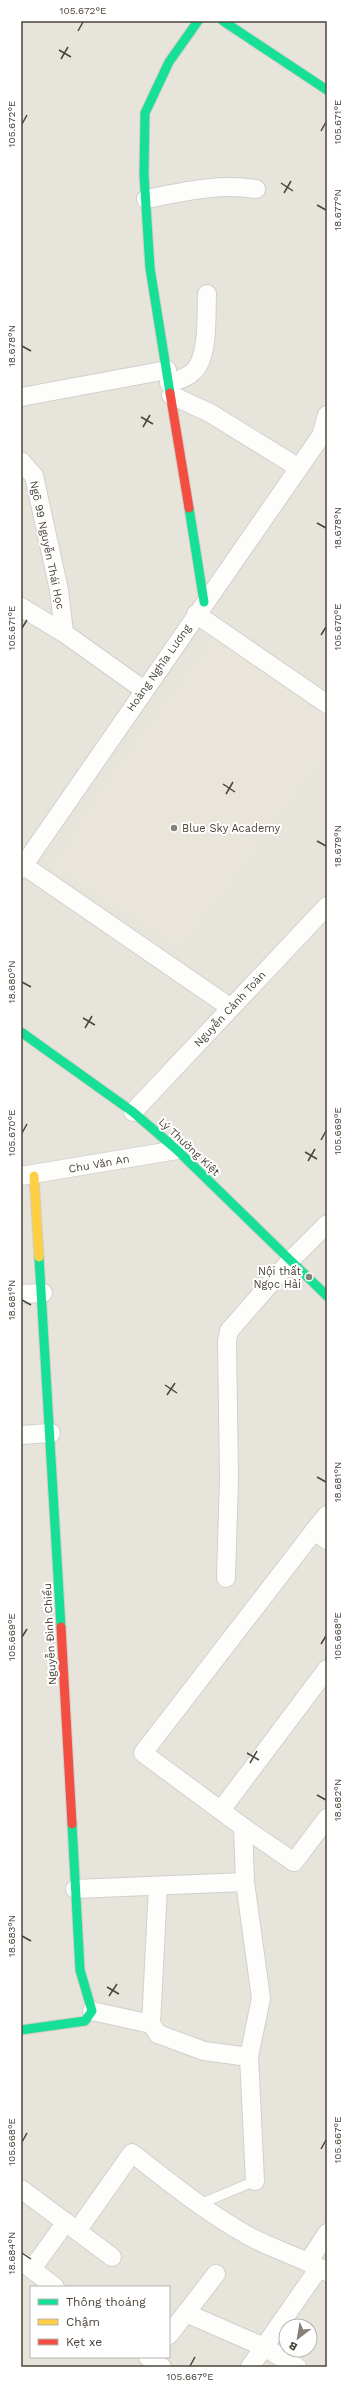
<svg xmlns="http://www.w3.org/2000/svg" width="348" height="2388" viewBox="0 0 348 2388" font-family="'Work Sans',sans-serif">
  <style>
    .residential { fill: #e7e4dc; fill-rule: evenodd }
    .education { fill: #eae5da }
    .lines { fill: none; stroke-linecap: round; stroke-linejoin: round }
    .lane-casing { stroke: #d2d0cb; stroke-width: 11 }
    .street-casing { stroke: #d2d0cb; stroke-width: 20 }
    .fast-casing { stroke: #d3cfc5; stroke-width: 11 }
    .slow-casing { stroke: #d3cfc5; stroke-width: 11 }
    .jam-casing { stroke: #d3cfc5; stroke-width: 11 }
    .lane { stroke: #fdfdfc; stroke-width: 9 }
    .street { stroke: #fdfdfc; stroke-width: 18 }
    .fast { stroke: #16e098; stroke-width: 9 }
    .slow { stroke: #ffcf43; stroke-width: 9 }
    .jam { stroke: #f24e42; stroke-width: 9 }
    .ticks { fill: none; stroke: #4b4439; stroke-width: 1.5 }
    .poi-dot { fill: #868178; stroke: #fff; stroke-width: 1.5 }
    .labels { text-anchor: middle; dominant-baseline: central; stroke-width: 4; stroke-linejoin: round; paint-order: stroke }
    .street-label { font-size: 11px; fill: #4b4439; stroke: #fff }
    .poi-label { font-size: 11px; fill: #4b4439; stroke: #fff; text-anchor: start }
    .neatline { fill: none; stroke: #4b4439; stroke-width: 1.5 }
    .ticks-label { font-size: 10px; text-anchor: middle; fill: #4b4439 }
  </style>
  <rect width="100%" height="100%" fill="#f4f2ee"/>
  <!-- residential -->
  <path class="residential" d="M21,21H327V2367H21ZM31,2287H169V2357H31ZM286,2326H310V2350H286Z"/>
  <!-- education -->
  <polygon class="education" points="216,638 327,713 327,749 240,869 179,946 55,866 101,790"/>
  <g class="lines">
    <defs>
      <polyline id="lane" points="200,2204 255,2181"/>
      <g id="street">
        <path d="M146,199C183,192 218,183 256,189"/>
        <path d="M169,383C178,380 187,378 194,371C209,356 206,314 207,294"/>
        <polyline points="171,395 210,413 299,468"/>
        <polyline points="21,397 167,370"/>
        <polyline points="21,461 34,476 59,590 64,633"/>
        <polyline points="21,607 64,633 144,690"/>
        <polyline points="196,614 327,704"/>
        <polyline points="23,865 231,1008"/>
        <polyline points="21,869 321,436 327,415"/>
        <polyline points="133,1112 327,906"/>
        <polyline points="21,1176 177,1150"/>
        <polyline points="21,1294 43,1293"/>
        <polyline points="21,1435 51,1433"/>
        <polyline points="314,1531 327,1515"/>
        <polyline points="226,1578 229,1478 227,1341 229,1331 290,1261 327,1224"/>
        <polyline points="221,1810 327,1669"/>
        <polyline points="243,1827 294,1862 327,1818"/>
        <polyline points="245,1882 243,1827 143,1753 314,1531 327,1540"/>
        <polyline points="75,1889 245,1882 261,1998 249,2057"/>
        <polyline points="92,2011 151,2024 158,2034 204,2051 249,2057 255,2181"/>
        <polyline points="151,2024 158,1887"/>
        <polyline points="21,2189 112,2257"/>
        <path d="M77,2231L132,2153C169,2182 206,2212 247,2235C273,2250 302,2257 327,2272"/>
        <polyline points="21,2261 55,2287"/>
        <polyline points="309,2261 327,2233"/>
        <polyline points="32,2269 66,2222"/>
        <polyline points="186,2313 264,2347 297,2367"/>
        <polyline points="169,2335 216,2274"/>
        <polyline points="148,2357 162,2367"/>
        <polyline points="250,2367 319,2268"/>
      </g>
      <g id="fast">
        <polyline points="223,21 327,90"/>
        <polyline points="170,393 150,268 144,175 145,113 169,62 198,21"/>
        <polyline points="189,508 204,602"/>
        <polyline points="21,1032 133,1112 177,1150 327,1296"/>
        <polyline points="39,1257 61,1627"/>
        <polyline points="21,2030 85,2021 92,2011 80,1970 72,1824"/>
      </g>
      <polyline id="slow" points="34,1176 39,1257"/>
      <g id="jam">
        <polyline points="170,393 189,508"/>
        <polyline points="61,1627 72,1824"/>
      </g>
    </defs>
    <!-- lane casing -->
    <use href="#lane" class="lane-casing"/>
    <!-- street casing -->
    <use href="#street" class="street-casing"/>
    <!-- fast casing -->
    <use href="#fast" class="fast-casing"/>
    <!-- slow casing -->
    <use href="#slow" class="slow-casing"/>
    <!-- jam casing -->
    <use href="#jam" class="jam-casing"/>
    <!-- lane -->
    <use href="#lane" class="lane"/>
    <!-- street -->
    <use href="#street" class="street"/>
    <!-- fast -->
    <use href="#fast" class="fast"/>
    <!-- slow -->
    <use href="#slow" class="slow"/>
    <!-- jam -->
    <use href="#jam" class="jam"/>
  </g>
  <!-- ticks -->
  <path class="ticks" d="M78,31L83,22M59,50L71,57M61,59L68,47M22,124L27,115M321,131L326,122M281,183L293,191M284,193L291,181M317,205L326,210M22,346L31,351M141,417L153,424M143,427L150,415M317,523L326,528M22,628L27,620M321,635L326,627M223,784L235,792M226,794L233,782M317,841L326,846M22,982L31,987M83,1018L95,1025M85,1028L92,1016M22,1133L27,1124M321,1140L326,1131M305,1152L317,1159M308,1161L315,1149M22,1300L31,1305M165,1385L177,1393M167,1395L175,1383M317,1477L326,1482M22,1637L27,1629M321,1644L326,1636M247,1753L259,1760M250,1763L257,1751M317,1795L326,1800M22,1936L31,1941M107,1987L119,1994M109,1996L117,1984M22,2142L27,2133M321,2149L326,2140M22,2253L31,2259M190,2366L195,2357"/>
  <!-- markers -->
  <g class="poi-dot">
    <circle cx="174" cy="828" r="4"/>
    <circle cx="309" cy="1277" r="4"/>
  </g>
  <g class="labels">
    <!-- street labels -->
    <g class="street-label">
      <text transform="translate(47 545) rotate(78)">Ngõ 99 Nguyễn Thái Học</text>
      <text transform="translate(159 668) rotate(-55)">Hoàng Nghĩa Lương</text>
      <text transform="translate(230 1009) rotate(-47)">Nguyễn Cảnh Toàn</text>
      <text transform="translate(189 1147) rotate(43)">Lý Thường Kiệt</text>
      <text transform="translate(99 1164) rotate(-10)">Chu Văn An</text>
      <text transform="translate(50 1634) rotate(-93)">Nguyễn Đình Chiểu</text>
    </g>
    <!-- poi labels -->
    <g class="poi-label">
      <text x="182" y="828">Blue Sky Academy</text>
      <text x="301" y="1271" text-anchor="end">Nội thất<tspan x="301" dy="13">Ngọc Hải</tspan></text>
    </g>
  </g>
  <!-- border -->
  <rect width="348" height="2388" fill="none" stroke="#ffffff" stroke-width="44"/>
  <!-- legend -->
  <rect x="30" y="2286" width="140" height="72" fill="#ffffff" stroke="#b7b4b0"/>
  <rect x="38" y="2299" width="20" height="6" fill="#16e098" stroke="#b7b4b0"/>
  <text x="66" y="2306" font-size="12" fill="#4b4439">Thông thoáng</text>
  <rect x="38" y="2319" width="20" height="6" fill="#ffcf43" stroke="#b7b4b0"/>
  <text x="66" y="2326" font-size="12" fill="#4b4439">Chậm</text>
  <rect x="38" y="2339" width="20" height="6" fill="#f24e42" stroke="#b7b4b0"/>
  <text x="66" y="2346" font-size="12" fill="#4b4439">Kẹt xe</text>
  <!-- north arrow -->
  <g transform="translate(298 2338) rotate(211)"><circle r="19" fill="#ffffff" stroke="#b7b4b0"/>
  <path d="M0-3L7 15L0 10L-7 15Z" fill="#868178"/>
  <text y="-6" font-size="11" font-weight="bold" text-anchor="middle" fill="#4b4439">B</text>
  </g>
  <rect x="22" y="22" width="304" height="2344" class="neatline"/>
  <g class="ticks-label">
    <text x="83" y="14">105.672°E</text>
    <text transform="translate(337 122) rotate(-90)" y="4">105.671°E</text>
    <text transform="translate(11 124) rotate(-90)" y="4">105.672°E</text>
    <text transform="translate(337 210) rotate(-90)" y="4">18.677°N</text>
    <text transform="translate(11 346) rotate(-90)" y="4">18.678°N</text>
    <text transform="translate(337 528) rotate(-90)" y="4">18.678°N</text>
    <text transform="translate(337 627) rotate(-90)" y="4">105.670°E</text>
    <text transform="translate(11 628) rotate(-90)" y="4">105.671°E</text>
    <text transform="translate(337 846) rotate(-90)" y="4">18.679°N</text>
    <text transform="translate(11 982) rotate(-90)" y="4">18.680°N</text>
    <text transform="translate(337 1131) rotate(-90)" y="4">105.669°E</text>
    <text transform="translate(11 1133) rotate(-90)" y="4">105.670°E</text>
    <text transform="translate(11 1300) rotate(-90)" y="4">18.681°N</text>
    <text transform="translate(337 1482) rotate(-90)" y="4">18.681°N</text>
    <text transform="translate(337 1636) rotate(-90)" y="4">105.668°E</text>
    <text transform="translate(11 1637) rotate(-90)" y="4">105.669°E</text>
    <text transform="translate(337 1800) rotate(-90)" y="4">18.682°N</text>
    <text transform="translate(11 1936) rotate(-90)" y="4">18.683°N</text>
    <text transform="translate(337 2140) rotate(-90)" y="4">105.667°E</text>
    <text transform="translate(11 2142) rotate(-90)" y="4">105.668°E</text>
    <text transform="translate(11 2253) rotate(-90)" y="4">18.684°N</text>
    <text x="190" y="2380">105.667°E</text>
  </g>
</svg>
